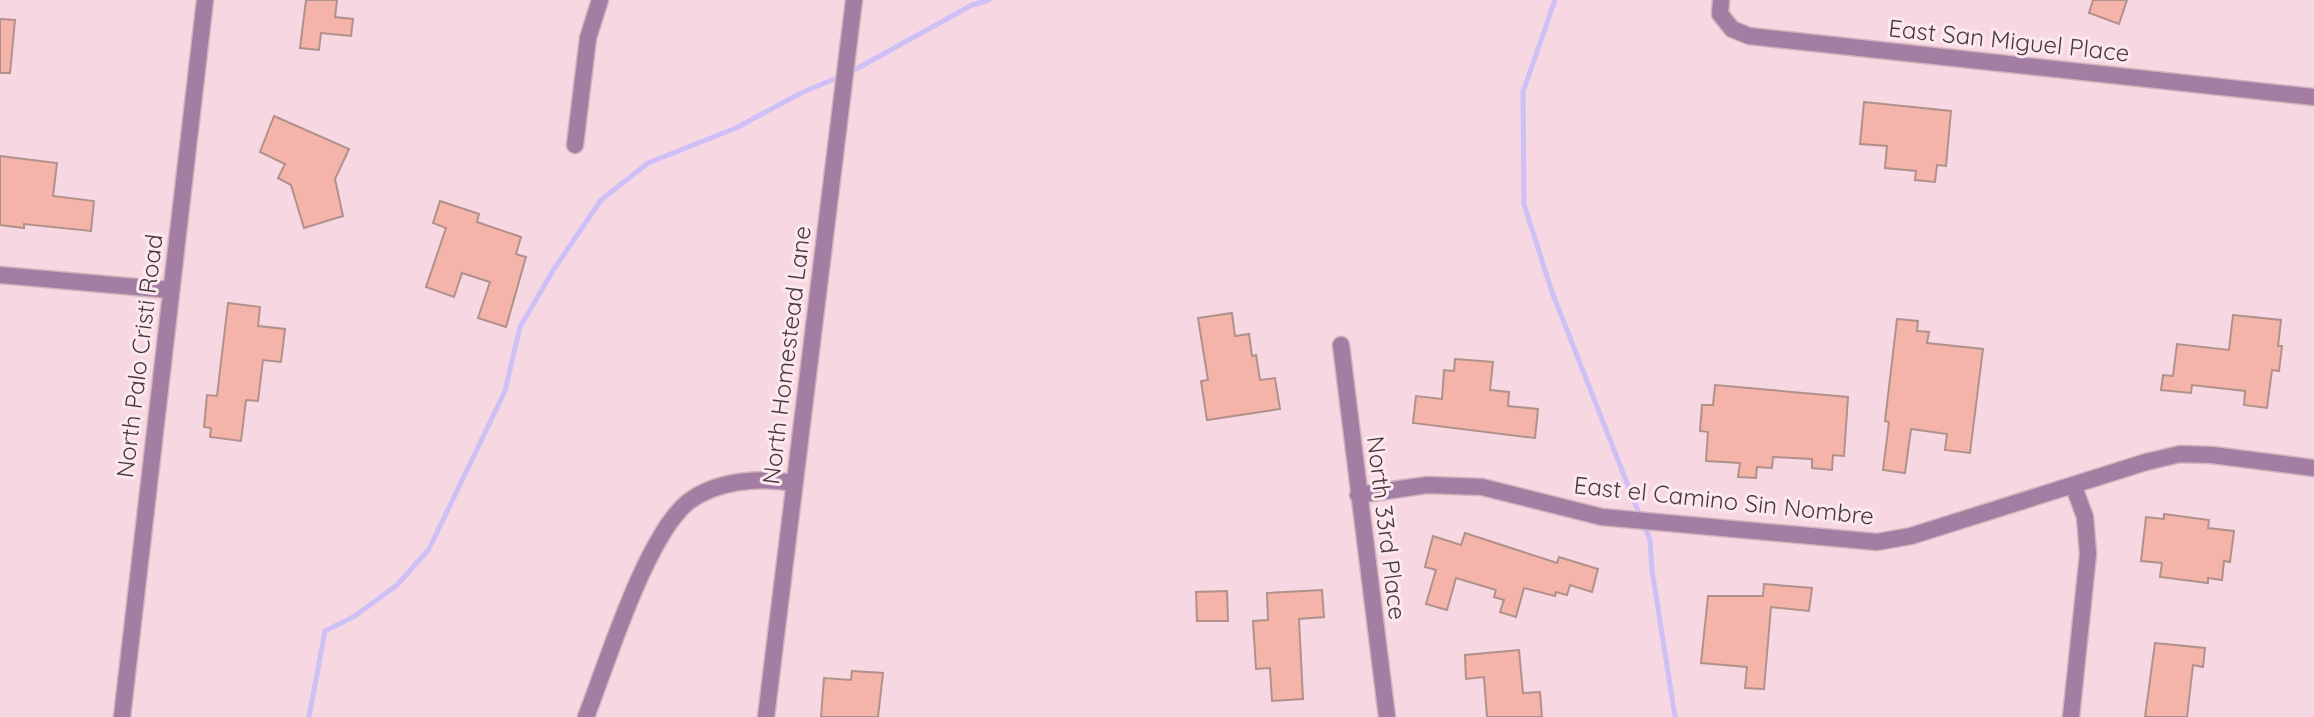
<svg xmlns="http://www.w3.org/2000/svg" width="2314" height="717" viewBox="0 0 2314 717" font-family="Quicksand,sans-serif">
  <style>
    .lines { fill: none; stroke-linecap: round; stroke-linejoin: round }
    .stream { stroke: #cebff7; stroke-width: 5 }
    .building { fill: #f5b4a9; stroke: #b0918c; stroke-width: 2 }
    .minor-casing { stroke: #d0b4bd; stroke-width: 19 }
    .tertiary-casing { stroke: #d0b4bd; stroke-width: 19 }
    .minor { stroke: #a47da3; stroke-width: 16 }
    .tertiary { stroke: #a47da3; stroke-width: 16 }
    .labels { text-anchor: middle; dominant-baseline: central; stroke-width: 6; stroke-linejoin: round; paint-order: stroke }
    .street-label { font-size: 24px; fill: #46393d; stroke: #fce8ee }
  </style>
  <rect width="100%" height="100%" fill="#f7d7e1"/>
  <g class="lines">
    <!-- stream -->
    <g class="stream">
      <polyline points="1555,0 1523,92 1524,204 1552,292 1640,516"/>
      <polyline points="849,73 972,5 989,0"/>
      <polyline points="1644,525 1650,540 1652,570 1675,717"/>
      <polyline points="309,717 325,631 355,616 397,585 429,549 505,391 520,327 554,269 601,200 648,163 736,128 801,93 839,77"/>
    </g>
  </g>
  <!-- building -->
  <g class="building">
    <polygon points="306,0 337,0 335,17 353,19 351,36 321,33 319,50 300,48"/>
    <polygon points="2093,0 2127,0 2119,24 2089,13"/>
    <polygon points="0,19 15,20 10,73 0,73"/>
    <polygon points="1864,102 1951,111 1946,166 1937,165 1935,182 1915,180 1916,171 1885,168 1887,146 1860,144"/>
    <polygon points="274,116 349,149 335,179 343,216 304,228 291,185 278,178 285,164 260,152"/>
    <polygon points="0,156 57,163 53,196 94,201 91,231 24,224 24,228 0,225"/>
    <polygon points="440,201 479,214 477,222 521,237 516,254 526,257 506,327 478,318 490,282 462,273 454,297 426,287 446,228 433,223"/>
    <polygon points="228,303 260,307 258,326 285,329 281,362 263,360 258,401 246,400 241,441 210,437 211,428 204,427 207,395 217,396"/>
    <polygon points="1232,313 1235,336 1249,334 1252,356 1256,355 1260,380 1275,378 1280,409 1207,420 1201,381 1208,380 1198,318"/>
    <polygon points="2233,315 2281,320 2278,346 2282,346 2279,371 2272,370 2267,408 2244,405 2245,391 2192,385 2191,393 2161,390 2163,375 2173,376 2177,344 2229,350"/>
    <polygon points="1897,319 1918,321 1917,331 1929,332 1927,343 1983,349 1970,453 1945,450 1947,434 1911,429 1905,473 1883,470 1889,422 1885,421"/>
    <polygon points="1455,359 1493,362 1490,390 1509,392 1508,406 1538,409 1535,438 1413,423 1416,396 1442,399 1444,370 1454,371"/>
    <polygon points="1715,385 1848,397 1844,456 1833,455 1832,470 1812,468 1812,459 1773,457 1772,468 1757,467 1756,478 1738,477 1740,463 1706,461 1708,432 1700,431 1702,405 1713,405"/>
    <polygon points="2164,514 2209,520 2208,528 2234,531 2230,562 2224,561 2222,580 2208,578 2208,583 2160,577 2162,563 2141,561 2146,517 2164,519"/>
    <polygon points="1465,533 1557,563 1559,557 1598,569 1592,592 1570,585 1567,595 1556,592 1555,596 1524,588 1516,617 1500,612 1504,600 1494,597 1496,590 1456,578 1447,610 1426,604 1436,570 1425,567 1433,536 1461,545"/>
    <polygon points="1764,584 1812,588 1809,611 1771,607 1764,689 1745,688 1747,667 1701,663 1708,596 1763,596"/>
    <polygon points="1322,590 1324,617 1299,619 1303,699 1272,701 1270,668 1256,669 1253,621 1268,620 1267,593"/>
    <polygon points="1227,591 1228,621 1197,621 1196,592"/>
    <polygon points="2155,643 2205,648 2203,667 2193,665 2187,717 2145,717"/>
    <polygon points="1519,650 1523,693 1540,692 1542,717 1487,717 1484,677 1466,679 1465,655"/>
    <polygon points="852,671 883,673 878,717 821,717 824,678 851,680"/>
  </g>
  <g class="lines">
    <defs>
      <g id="minor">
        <polyline points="1721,0 1720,14 1732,29 1749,36 2314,97"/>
        <polyline points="575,145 588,38 600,0"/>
        <polyline points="0,275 170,290"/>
        <polyline points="1341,345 1387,717"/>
        <polyline points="1358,495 1427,485 1482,487 1602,517 1877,542 1911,536 2146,462 2180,454 2212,455 2314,468"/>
        <path d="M586,717C607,663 646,536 688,502C717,480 760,477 794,483"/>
        <polyline points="766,717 854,0"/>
        <polyline points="2071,717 2088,554 2085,517 2074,487"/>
      </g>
      <polyline id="tertiary" points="122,717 205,0"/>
    </defs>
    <!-- minor casing -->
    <use href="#minor" class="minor-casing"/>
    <!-- tertiary casing -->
    <use href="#tertiary" class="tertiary-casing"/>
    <!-- minor -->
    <use href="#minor" class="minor"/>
    <!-- tertiary -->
    <use href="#tertiary" class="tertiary"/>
  </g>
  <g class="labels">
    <!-- street labels -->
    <g class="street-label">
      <text transform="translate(2009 40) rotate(6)">East San Miguel Place</text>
      <text transform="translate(786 355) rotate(-83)">North Homestead Lane</text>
      <text transform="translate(139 356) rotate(-83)">North Palo Cristi Road</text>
      <text transform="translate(1724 500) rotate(6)">East el Camino Sin Nombre</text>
      <text transform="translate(1387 528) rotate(83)">North 33rd Place</text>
    </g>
  </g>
</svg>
